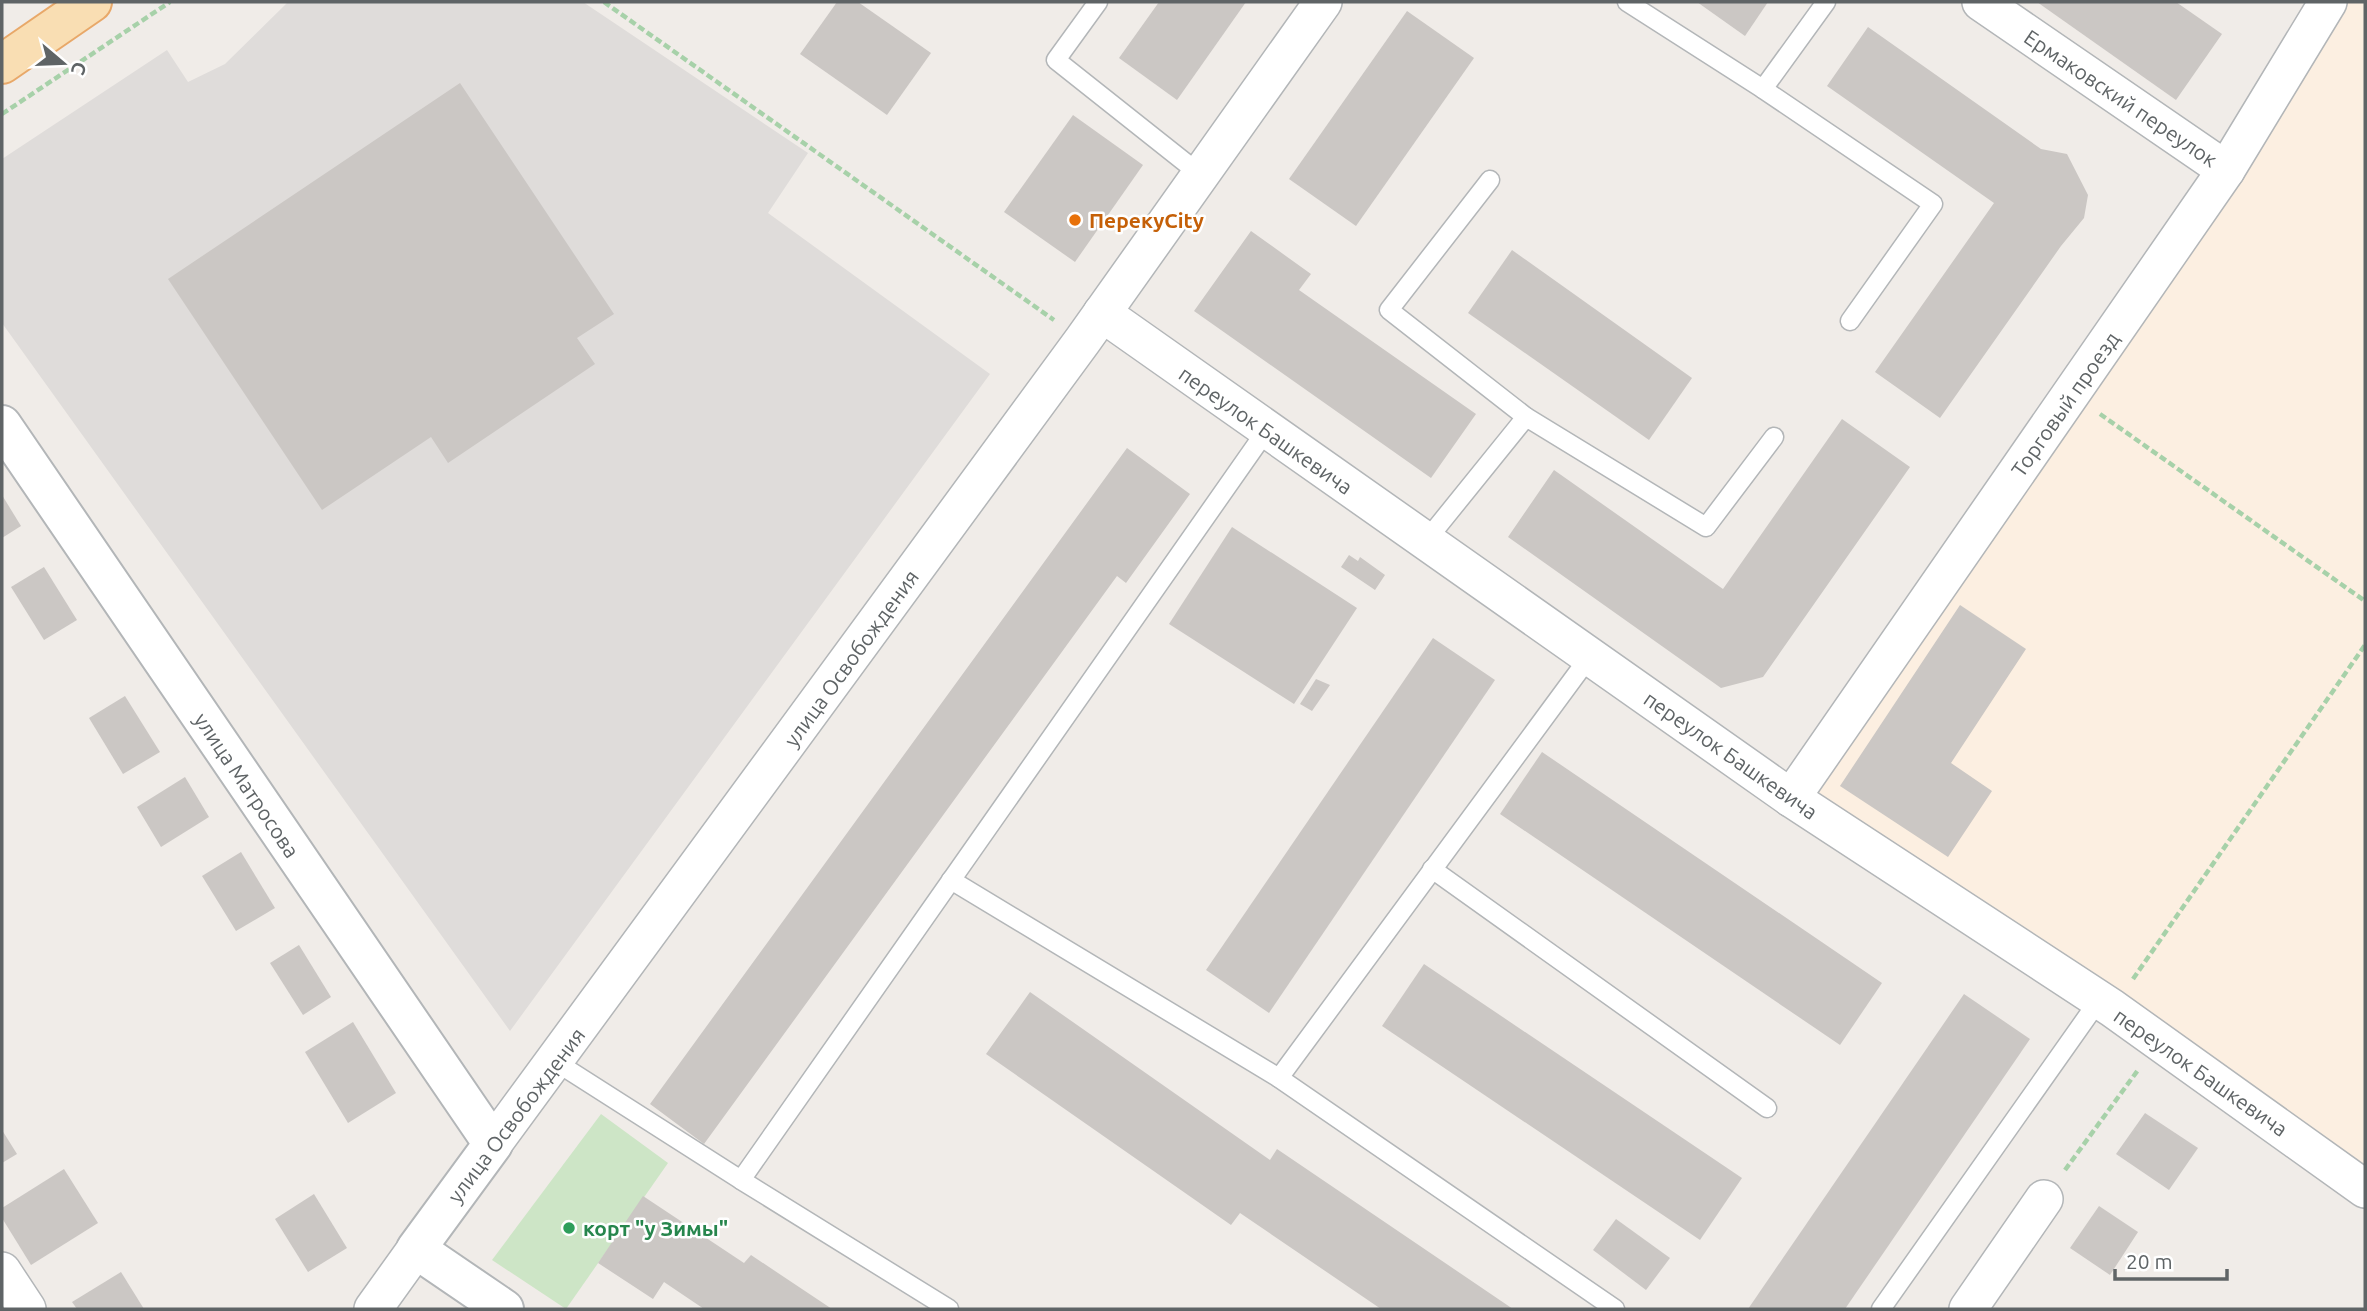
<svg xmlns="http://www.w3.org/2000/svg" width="2367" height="1311" viewBox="0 0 2367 1311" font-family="Ubuntu,sans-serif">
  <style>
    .commercial { fill: #fcefe1 }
    .industrial { fill: #dfdcda }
    .green { fill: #cde5c6 }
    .building { fill: #cbc7c4 }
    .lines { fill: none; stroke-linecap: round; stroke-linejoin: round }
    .service-casing { stroke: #b3b6b8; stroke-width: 21 }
    .minor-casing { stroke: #b3b6b8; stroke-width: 40 }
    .tertiary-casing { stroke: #b3b6b8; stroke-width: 42 }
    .primary-casing { stroke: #e8a869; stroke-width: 42 }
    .path { stroke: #a7d1a9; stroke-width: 4.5; stroke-dasharray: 7 3.5; stroke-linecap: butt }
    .service { stroke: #fff; stroke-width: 18 }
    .minor { stroke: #fff; stroke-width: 37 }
    .tertiary { stroke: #fff; stroke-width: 38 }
    .primary { stroke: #f9deb3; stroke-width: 38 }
    .food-dot { fill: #e8710a; stroke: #fff; stroke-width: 2.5 }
    .leisure-dot { fill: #2e9e5b; stroke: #fff; stroke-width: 2.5 }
    .labels { text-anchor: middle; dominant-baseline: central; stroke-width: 5; stroke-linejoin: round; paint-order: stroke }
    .street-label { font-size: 21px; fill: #5f6466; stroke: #fff }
    .food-label { font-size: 21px; font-weight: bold; fill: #c56008; stroke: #fff; text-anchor: start }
    .leisure-label { font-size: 21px; font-weight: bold; fill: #27864d; stroke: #fff; text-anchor: start }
  </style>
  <rect width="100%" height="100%" fill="#f0ece8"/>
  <!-- commercial -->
  <polygon class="commercial" points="2341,2 2365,2 2365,1189 1792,798"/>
  <!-- industrial -->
  <polygon class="industrial" points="288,2 583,2 808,153 768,213 990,374 510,1031 2,323 2,159 167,50 188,82 225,64"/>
  <!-- green -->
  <polygon class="green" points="601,1114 668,1163 566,1309 492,1260"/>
  <!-- building -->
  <g class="building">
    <polygon points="837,2 858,2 931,53 887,115 800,54"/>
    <polygon points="1159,2 1246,2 1177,100 1119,58"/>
    <polygon points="1697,2 1768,2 1745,36"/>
    <polygon points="2037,2 2176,2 2222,34 2176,100"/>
    <polygon points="1407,11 1474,58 1356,226 1289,179"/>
    <polygon points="1868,27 2041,149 2067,154 2088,195 2084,218 2061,246 1940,418 1875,372 1994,203 1827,86"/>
    <polygon points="460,83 614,314 577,338 595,364 448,463 431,437 322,510 168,279"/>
    <polygon points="1073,115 1143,165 1075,262 1004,212"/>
    <polygon points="1251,231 1311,274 1299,290 1476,414 1431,478 1194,311"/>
    <polygon points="1512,250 1692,378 1649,440 1468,313"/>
    <polygon points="1842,419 1910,467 1763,677 1721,688 1508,537 1554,470 1723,589"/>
    <polygon points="1127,448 1190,494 1126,583 1117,576 704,1144 650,1104"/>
    <polygon points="2,495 21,526 2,538"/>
    <polygon points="1232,527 1357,608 1294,704 1169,624"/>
    <polygon points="1349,555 1358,561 1360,557 1385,575 1375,590 1341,567"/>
    <polygon points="44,567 77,620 44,640 11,587"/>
    <polygon points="1960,605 2026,649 1951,763 1992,791 1948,857 1840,786"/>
    <polygon points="1433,638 1495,680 1269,1013 1206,970"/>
    <polygon points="1316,679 1330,685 1312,711 1300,704"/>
    <polygon points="125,696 160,752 123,774 89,718"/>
    <polygon points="1542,752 1882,983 1840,1045 1500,814"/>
    <polygon points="185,777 209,817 161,847 137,807"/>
    <polygon points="241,852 275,908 236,931 202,876"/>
    <polygon points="299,945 331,997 303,1015 270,963"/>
    <polygon points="1424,964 1742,1178 1700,1240 1382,1026"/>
    <polygon points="1030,992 1270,1160 1277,1149 1513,1309 1381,1309 1240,1213 1231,1225 986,1054"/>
    <polygon points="1964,994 2030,1039 1845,1309 1748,1309"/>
    <polygon points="353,1022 396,1093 348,1123 305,1052"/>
    <polygon points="2145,1113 2198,1148 2169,1190 2116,1154"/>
    <polygon points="2,1130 17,1154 2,1163"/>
    <polygon points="64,1169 98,1223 31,1265 2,1218 2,1208"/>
    <polygon points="314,1194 347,1248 308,1272 275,1219"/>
    <polygon points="643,1196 744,1263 751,1255 832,1309 704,1309 664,1282 653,1299 598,1263"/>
    <polygon points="2099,1206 2138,1232 2110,1275 2070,1248"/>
    <polygon points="1616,1219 1670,1258 1646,1290 1593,1250"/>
    <polygon points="121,1272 144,1309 77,1309 72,1302"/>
  </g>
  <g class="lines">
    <defs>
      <g id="service">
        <polyline points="1098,2 1056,60 1201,175"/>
        <polyline points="1627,2 1763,89 1826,2"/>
        <polyline points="1763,89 1933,204 1850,321"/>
        <polyline points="1490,180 1389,310 1526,417"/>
        <polyline points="1425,542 1526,417 1706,527 1774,437"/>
        <polyline points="1432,869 1767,1108"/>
        <polyline points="951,880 1279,1078 1615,1309"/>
        <polyline points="556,1062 741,1180 1266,431"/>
        <polyline points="1279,1078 1590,656"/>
        <polyline points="741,1180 949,1309"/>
        <polyline points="1881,1309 2099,1000"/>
      </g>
      <g id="minor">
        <polyline points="1981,2 2226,170"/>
        <polyline points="1102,313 1791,798 2112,1008 2365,1189"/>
        <polyline points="1791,798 2226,170 2328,2"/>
        <polyline points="493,1144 1083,340 1323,2"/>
        <polyline points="2,1271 27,1309"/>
        <polyline points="373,1309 416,1249"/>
        <polyline points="1968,1309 2044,1199"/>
      </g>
      <polyline id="tertiary" points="2,425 493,1144 416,1249 504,1309"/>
      <polyline id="primary" points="2,64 92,2"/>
    </defs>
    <!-- service casing -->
    <use href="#service" class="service-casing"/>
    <!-- minor casing -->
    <use href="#minor" class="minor-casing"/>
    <!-- tertiary casing -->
    <use href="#tertiary" class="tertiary-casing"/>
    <!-- primary casing -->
    <use href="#primary" class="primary-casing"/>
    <!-- path -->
    <g class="path">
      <polyline points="604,2 1054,320"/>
      <polyline points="2,114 170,2"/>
      <polyline points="2100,414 2365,601"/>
      <polyline points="2133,979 2365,645"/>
      <polyline points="2065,1170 2138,1070"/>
    </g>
    <!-- service -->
    <use href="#service" class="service"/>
    <!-- minor -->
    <use href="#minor" class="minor"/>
    <!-- tertiary -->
    <use href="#tertiary" class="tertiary"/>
    <!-- primary -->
    <use href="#primary" class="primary"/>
  </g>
  <!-- markers -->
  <circle class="food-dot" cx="1075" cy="220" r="7"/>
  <circle class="leisure-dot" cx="569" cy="1228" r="7"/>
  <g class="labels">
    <!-- street labels -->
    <g class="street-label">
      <text transform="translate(2121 98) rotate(34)">Ермаковский переулок</text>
      <text transform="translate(2065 404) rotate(-55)">Торговый проезд</text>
      <text transform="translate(1266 430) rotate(35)">переулок Башкевича</text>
      <text transform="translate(851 658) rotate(-54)">улица Освобождения</text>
      <text transform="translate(1731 755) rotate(35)">переулок Башкевича</text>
      <text transform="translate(247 785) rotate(56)">улица Матросова</text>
      <text transform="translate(2201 1072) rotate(35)">переулок Башкевича</text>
      <text transform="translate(516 1115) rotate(-53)">улица Освобождения</text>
    </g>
    <!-- food labels -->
    <g class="food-label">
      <text x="1089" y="220">ПерекуCity</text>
    </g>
    <!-- leisure labels -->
    <g class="leisure-label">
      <text x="583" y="1228">корт "у Зимы"</text>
    </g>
  </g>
  <!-- border -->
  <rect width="2367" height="1311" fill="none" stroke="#5f6466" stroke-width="7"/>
  <!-- north arrow -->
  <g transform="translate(63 63) rotate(109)" stroke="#ffffff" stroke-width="5" paint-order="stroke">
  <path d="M0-5L12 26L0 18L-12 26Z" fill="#5f6466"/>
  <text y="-10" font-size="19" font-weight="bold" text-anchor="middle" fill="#5f6466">С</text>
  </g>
  <!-- scale -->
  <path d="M2115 1269v10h112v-10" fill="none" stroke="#5f6466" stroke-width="3.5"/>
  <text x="2126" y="1269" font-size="21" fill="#5f6466" stroke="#ffffff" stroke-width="5" paint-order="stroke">20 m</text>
</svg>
